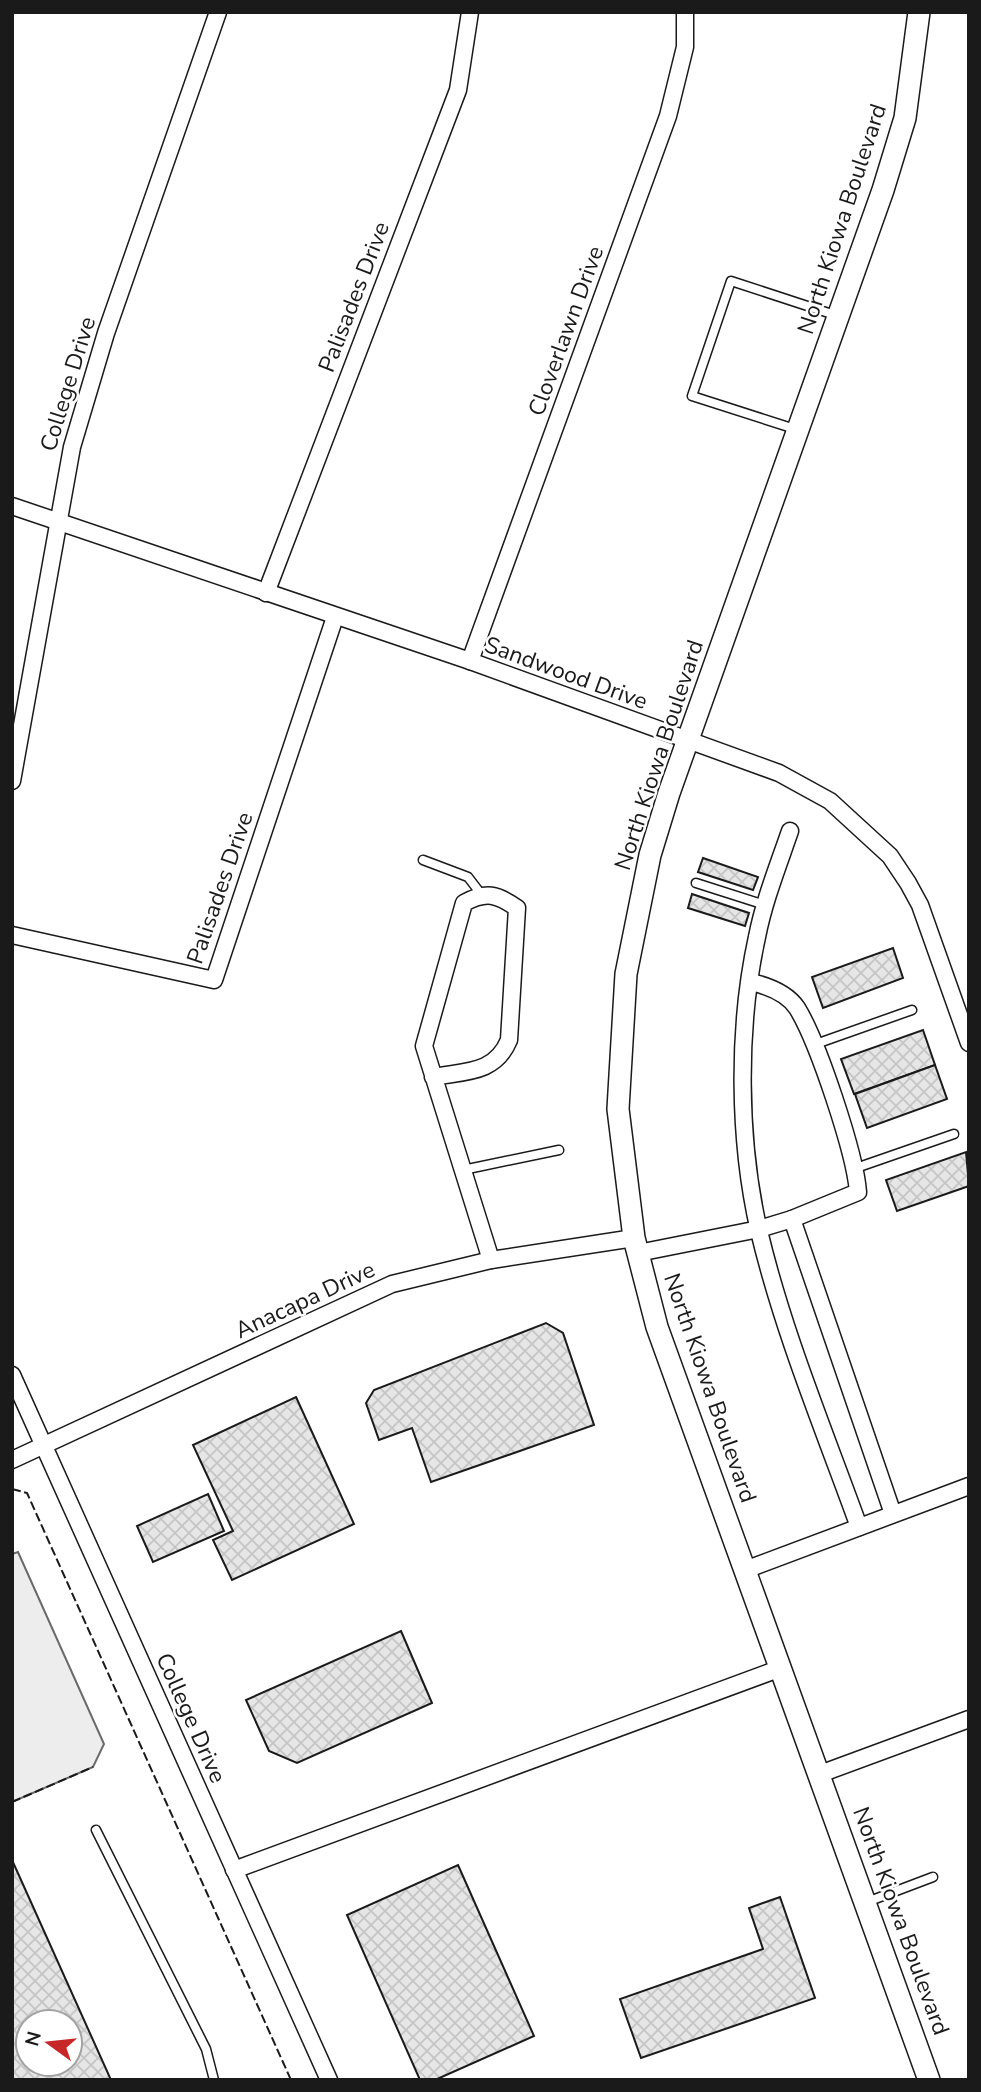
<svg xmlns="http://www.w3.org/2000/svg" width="981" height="2092" viewBox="0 0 981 2092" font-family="'Nunito Sans',sans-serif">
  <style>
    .built { fill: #ededed; stroke: #6a6a6a; stroke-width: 2 }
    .building { fill: url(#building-cross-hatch); stroke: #1a1a1a; stroke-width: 2; fill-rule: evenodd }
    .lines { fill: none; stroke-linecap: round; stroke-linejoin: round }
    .service-casing { stroke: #1a1a1a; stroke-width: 11 }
    .minor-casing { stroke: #1a1a1a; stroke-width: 19 }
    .tertiary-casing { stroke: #1a1a1a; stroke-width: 24 }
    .service { stroke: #fff; stroke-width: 8 }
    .minor { stroke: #fff; stroke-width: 16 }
    .tertiary { stroke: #fff; stroke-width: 21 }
    .fence { stroke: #1a1a1a; stroke-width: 2; stroke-dasharray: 9 3.5; stroke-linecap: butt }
    .labels { text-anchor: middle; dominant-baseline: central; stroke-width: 5; stroke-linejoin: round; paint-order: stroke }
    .street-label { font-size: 23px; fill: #1a1a1a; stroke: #fff }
  </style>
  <defs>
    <pattern id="building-cross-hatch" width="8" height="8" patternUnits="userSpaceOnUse" patternTransform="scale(1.75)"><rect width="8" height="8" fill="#e6e6e6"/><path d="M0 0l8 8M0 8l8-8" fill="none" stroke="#c5c5c5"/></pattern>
  </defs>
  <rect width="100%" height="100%" fill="#fff"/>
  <!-- built -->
  <polygon class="built" points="18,1552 104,1744 93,1767 12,1802 12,1554"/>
  <!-- building -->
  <g class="building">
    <polygon points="703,858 758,877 753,890 698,872"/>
    <polygon points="692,894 749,913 745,926 688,908"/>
    <polygon points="893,948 903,978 823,1008 812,977"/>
    <polygon points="923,1030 935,1065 854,1094 841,1059"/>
    <polygon points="935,1065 947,1099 867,1128 855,1094"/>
    <polygon points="966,1152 969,1186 897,1211 886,1180"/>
    <polygon points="546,1323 563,1333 594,1425 431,1482 412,1428 379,1440 366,1403 374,1390"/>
    <polygon points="296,1397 354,1524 232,1580 213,1540 233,1531 193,1445"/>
    <polygon points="208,1494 224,1531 153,1562 137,1526"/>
    <polygon points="401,1631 432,1703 297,1763 269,1751 246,1700"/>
    <path d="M12,1860L111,2080H12ZM28,2022H70V2064H28Z"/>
    <polygon points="458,1865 534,2036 435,2080 420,2080 347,1915"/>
    <polygon points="780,1897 815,1998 641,2058 620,1999 763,1949 749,1908"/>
  </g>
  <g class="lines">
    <defs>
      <g id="service">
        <polyline points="798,430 692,396 731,281 838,316"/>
        <polyline points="423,860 468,877 481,894"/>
        <polyline points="696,883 765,905"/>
        <polyline points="813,1045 912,1010"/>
        <polyline points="856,1168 954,1134"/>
        <polyline points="463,1170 559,1150"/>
        <polyline points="96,1830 206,2049 214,2080"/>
        <polyline points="867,1902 933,1877"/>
      </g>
      <g id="minor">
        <polyline points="12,506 470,661 779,773 830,801 890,856 908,883 920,905 969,1043"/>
        <polyline points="266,593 458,90 470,12"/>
        <polyline points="470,661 668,116 685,47 685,12"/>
        <polyline points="12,781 72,447 106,333 218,12"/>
        <path d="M790,831C778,866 764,901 757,937C737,1028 738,1140 759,1231C783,1332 824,1430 859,1527"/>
        <polyline points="12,935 214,980 335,617"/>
        <path d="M751,982C768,986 787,993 797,1008C818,1042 855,1153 858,1192L792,1219"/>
        <path d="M433,1077C465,1071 495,1074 509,1040L517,908C497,894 486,891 464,903L424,1046L491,1260"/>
        <polyline points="638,1253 759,1229 792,1219 893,1514"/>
        <polyline points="12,1375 329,2080"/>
        <polyline points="12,1460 392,1284 491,1260 634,1238"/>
        <polyline points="745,1570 969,1486"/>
        <polyline points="820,1774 969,1719"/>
        <polyline points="234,1870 781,1668"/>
      </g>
      <polyline id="tertiary" points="919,12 905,118 883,190 669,793 650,855 626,974 618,1109 634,1238 657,1327 929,2080"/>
    </defs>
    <!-- service casing -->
    <use href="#service" class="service-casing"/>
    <!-- minor casing -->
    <use href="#minor" class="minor-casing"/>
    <!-- tertiary casing -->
    <use href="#tertiary" class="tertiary-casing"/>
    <!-- service -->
    <use href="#service" class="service"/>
    <!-- minor -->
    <use href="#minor" class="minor"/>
    <!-- tertiary -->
    <use href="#tertiary" class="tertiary"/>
    <!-- fence -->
    <g class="fence">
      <polyline points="12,1489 27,1493 291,2080"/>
      <polyline points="12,1802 93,1767"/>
    </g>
  </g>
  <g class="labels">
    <!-- street labels -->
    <g class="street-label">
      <text transform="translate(842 219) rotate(-72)">North Kiowa Boulevard</text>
      <text transform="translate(354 297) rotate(-69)">Palisades Drive</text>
      <text transform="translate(566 331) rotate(-70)">Cloverlawn Drive</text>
      <text transform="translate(68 384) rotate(-73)">College Drive</text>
      <text transform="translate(566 673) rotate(20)">Sandwood Drive</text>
      <text transform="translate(659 755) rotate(-72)">North Kiowa Boulevard</text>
      <text transform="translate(220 888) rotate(-71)">Palisades Drive</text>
      <text transform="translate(305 1300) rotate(-25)">Anacapa Drive</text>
      <text transform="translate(710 1388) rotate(71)">North Kiowa Boulevard</text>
      <text transform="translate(191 1718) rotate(66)">College Drive</text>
      <text transform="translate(901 1921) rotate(70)">North Kiowa Boulevard</text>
    </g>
  </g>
  <!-- border -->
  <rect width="981" height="2092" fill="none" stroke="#1a1a1a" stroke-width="28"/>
  <!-- north arrow -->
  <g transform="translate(49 2043) rotate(285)"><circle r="33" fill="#ffffff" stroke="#a3a3a3" stroke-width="2"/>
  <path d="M0-5L12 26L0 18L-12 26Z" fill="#c62828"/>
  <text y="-10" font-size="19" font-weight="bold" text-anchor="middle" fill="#1a1a1a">N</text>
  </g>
</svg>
